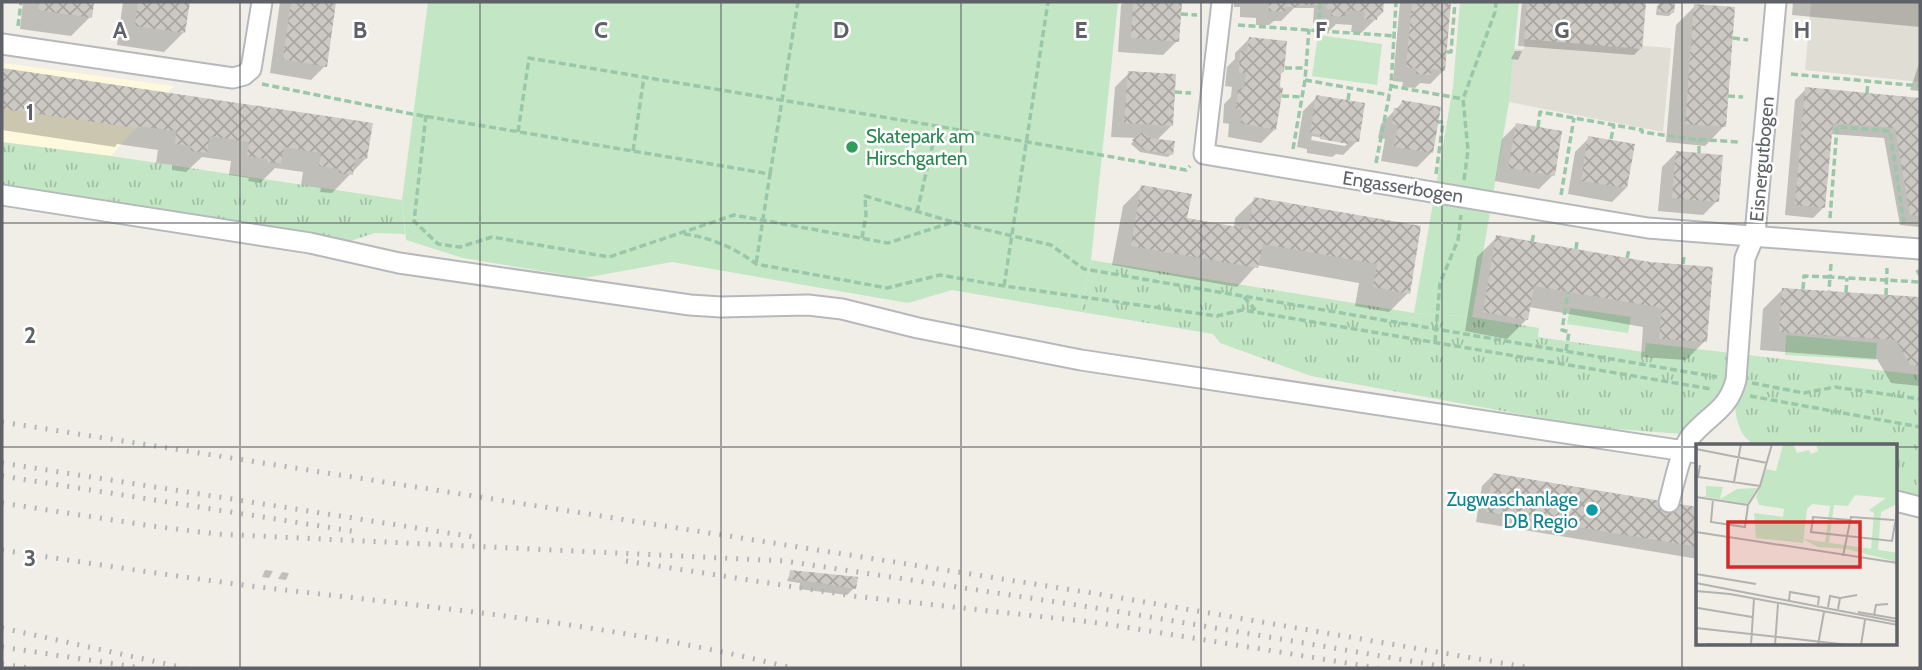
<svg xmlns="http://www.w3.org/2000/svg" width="1922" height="670" viewBox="0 0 1922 670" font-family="Cabin,sans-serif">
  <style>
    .commercial { fill: #fef8dd }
    .education { fill: #e0ded4 }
    .grass { fill: url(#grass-tufts) }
    .park { fill: #c3e7c5 }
    .shadow { fill: #0003; fill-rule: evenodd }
    .building { fill: url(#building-cross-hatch) }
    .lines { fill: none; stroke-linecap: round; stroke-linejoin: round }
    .minor-casing { stroke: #b6b8bd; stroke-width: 23 }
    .path { stroke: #9ac7a9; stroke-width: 3.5; stroke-dasharray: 7 3.5; stroke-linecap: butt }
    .minor { stroke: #fff; stroke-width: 19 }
    .rail { stroke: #b5b5b7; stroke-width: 5; stroke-dasharray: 2 9; stroke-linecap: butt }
    .grid { fill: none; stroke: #5e6167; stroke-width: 2; stroke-opacity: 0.55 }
    .leisure-dot { fill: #2e9e5b; stroke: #fff; stroke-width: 2.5 }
    .culture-dot { fill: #0f9aa8; stroke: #fff; stroke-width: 2.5 }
    .labels { text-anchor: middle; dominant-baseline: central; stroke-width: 5; stroke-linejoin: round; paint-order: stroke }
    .leisure-label { font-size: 19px; fill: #27864d; stroke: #fff; text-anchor: start }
    .street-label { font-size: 19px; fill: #5e6167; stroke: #fff }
    .culture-label { font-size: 19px; fill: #0d838f; stroke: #fff; text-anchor: end }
    .inset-road { fill: none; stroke: #b2b2af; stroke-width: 2 }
    .view { fill: #d62828; fill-opacity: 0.15; stroke: #d62828; stroke-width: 3.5 }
    .inset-edge { fill: none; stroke: #5e6167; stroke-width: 3.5 }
    .grid-label { font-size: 23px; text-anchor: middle; font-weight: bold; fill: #5e6167; stroke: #fff; stroke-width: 5; stroke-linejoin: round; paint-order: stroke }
  </style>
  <defs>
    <pattern id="grass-tufts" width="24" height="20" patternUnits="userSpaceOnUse" patternTransform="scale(1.75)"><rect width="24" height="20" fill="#c3e7c5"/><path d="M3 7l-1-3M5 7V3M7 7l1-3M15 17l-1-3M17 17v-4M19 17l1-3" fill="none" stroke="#a2bfa4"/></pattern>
    <pattern id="building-cross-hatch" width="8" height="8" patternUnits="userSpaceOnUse" patternTransform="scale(1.75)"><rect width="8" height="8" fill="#ccc8c3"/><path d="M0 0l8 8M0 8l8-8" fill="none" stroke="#a9a6a2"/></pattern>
  </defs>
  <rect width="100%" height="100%" fill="#f0eee6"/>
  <!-- commercial -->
  <polygon class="commercial" points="2,63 174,86 111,156 2,142"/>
  <!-- education -->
  <g class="education">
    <polygon points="1527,2 1646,2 1643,46 1671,48 1663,132 1509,102 1514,49 1524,49"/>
    <polygon points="1811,2 1920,2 1920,82 1805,70"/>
  </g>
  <!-- grass -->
  <g class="grass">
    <polygon points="2,142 111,156 402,200 405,234 375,233 350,241 2,189"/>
    <path d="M1091,260L1414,313L1472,317L1539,328L1538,337L1645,352L1646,343L1920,375V496L1896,490V446H1756C1737,435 1736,417 1734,398L1682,434L1591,427L1311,376L1220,343L1213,334L1081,312Z"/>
  </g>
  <!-- park -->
  <g class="park">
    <polygon points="428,2 1118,2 1091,260 1081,312 952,290 908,303 672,262 584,278 463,258 406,240 402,200"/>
    <polygon points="1460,2 1519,2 1509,102 1472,317 1414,313 1453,87"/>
    <polygon points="1318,35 1382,44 1377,85 1312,76"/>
    <polygon points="1570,308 1631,317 1628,333 1567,324"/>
    <polygon points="1786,335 1877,343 1876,360 1785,355"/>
  </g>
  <!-- shadow -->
  <g class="shadow">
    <polygon points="23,2 92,2 90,17 71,36 20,29"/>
    <polygon points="123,2 188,2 184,32 164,52 117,45"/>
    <polygon points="280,2 334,2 325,66 311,80 270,73"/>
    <polygon points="1124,2 1180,2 1177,41 1163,55 1118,52 1121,5"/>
    <polygon points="1234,2 1383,2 1382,13 1361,33 1351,32 1352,25 1336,24 1329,31 1318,29 1318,23 1313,23 1314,8 1294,8 1281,21 1274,21 1269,25 1256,25 1256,18 1240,17 1240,7 1234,7"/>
    <polygon points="1400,2 1450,2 1444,70 1430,84 1420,83 1415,88 1402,87 1403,82 1393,81"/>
    <polygon points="1522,2 1644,2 1641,48 1634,55 1518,46"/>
    <polygon points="1793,2 1920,2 1920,27 1792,15"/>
    <polygon points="1660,3 1672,13 1669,16 1656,15 1657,6"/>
    <polygon points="1695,6 1724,126 1705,146 1666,142 1676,25"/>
    <polygon points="1249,39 1283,72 1279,75 1275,129 1261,143 1228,137 1229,124 1223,123 1224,104 1231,97 1232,87 1225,86 1227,67 1235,59 1235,53"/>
    <polygon points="1515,51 1522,51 1518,60 1511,59"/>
    <polygon points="1920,61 1920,91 1910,90"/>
    <polygon points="2,70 371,125 366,158 332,193 320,192 321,188 301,185 303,172 275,168 260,183 248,181 249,178 229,175 231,161 202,157 186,172 172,170 172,165 156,163 158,150 117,144 115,147 2,130"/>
    <polygon points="1129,73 1171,126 1156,141 1171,154 1168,157 1140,152 1131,144 1136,138 1111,137 1115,87"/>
    <polygon points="1806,89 1920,100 1920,227 1900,225 1884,138 1830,134 1824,207 1813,218 1785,215 1795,100"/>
    <path d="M1317,97L1357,141L1343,155L1336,154L1332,157L1307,153V149L1297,147L1303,111ZM1312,136L1348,143L1345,146L1311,140Z"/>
    <polygon points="1403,102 1431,153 1417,167 1381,161 1385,139 1378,138 1381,124"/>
    <polygon points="1516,125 1553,175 1539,189 1495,181 1502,139"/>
    <polygon points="1589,138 1626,188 1612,202 1568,194 1575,152"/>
    <polygon points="1676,153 1717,201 1703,215 1658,211 1662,167"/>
    <polygon points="1142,187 1185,220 1234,228 1235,218 1255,199 1419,227 1408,293 1389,312 1355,306 1359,283 1257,265 1237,287 1112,265 1123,206"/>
    <polygon points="1497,237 1649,264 1705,341 1686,360 1641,357 1643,327 1529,307 1527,319 1507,339 1465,331 1477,257"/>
    <polygon points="1783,289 1919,299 1920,386 1891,383 1877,359 1760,350 1763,309"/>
    <polygon points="1493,475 1698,509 1698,559 1476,522 1482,486"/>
    <polygon points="265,570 273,571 269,578 262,577"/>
    <polygon points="791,571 856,579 854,588 847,595 799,589 800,583 787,581"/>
    <polygon points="282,572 289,573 286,580 278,579"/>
  </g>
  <!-- building -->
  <g class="building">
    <polygon points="39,2 94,2 92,18 38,10"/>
    <polygon points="138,2 190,2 185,33 135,26"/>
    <polygon points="291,2 336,2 327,67 283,59"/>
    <polygon points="1133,2 1182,2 1179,42 1131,38"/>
    <polygon points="1269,2 1318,2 1318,5 1297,5 1296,7 1285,7 1285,12 1269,11"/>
    <polygon points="1327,2 1384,2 1383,13 1378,13 1377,20 1364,19 1365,12 1346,10 1345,17 1331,16 1332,9 1326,9"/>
    <polygon points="1412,2 1451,2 1445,71 1431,69 1431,75 1416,74 1416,68 1406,67"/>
    <polygon points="1527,2 1646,2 1642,49 1524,39"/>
    <polygon points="1659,2 1675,3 1674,13 1658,12"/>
    <polygon points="1694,4 1735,7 1726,127 1685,124"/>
    <polygon points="1249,37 1287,41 1284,72 1281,72 1280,87 1283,88 1276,130 1241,123 1242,110 1236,109 1238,88 1244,89 1246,73 1239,73 1240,51 1247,52"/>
    <polygon points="2,68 373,123 367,159 355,158 353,175 339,173 339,169 319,166 321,153 284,147 281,164 267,162 267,159 247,156 249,142 210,136 207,153 190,151 191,146 175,144 176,131 138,126 136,128 2,109"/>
    <polygon points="1128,71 1176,74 1173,126 1124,123"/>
    <polygon points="1805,87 1920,98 1920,216 1910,215 1895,128 1833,123 1825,208 1795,205"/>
    <polygon points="1316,95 1365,103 1359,142 1348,140 1348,144 1320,139 1320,135 1310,133"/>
    <polygon points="1402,100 1441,107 1433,153 1394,147 1398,125 1392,124 1394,108 1400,109"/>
    <polygon points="1516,123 1562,131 1555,176 1508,168"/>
    <polygon points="1143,132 1149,138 1175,141 1173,155 1144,150 1132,140"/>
    <polygon points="1588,136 1635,144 1627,188 1581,181"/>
    <polygon points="1676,151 1723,155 1719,202 1672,198"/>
    <polygon points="1141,185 1192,194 1187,218 1248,229 1254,197 1421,226 1410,294 1373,287 1377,264 1263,244 1258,268 1131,246"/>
    <polygon points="1496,235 1650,262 1713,267 1707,342 1659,339 1662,308 1534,286 1528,320 1483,312"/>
    <polygon points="1782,288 1920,297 1920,366 1910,365 1896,340 1779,332"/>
    <polygon points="1493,473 1698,507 1698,547 1486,512"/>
    <polygon points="790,570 858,577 856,589 789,578"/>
  </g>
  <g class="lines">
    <defs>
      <g id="minor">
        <polyline points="1222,2 1204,154 1648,228 1920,249"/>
        <polyline points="2,44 233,78 244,75 251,69 262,2"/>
        <polyline points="2,195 310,243 399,263 690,305 721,307 808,305 842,309 918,328 1081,360 1698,453"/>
        <polyline points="1896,501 1920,507"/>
        <path d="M1669,502C1674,485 1681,447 1692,435C1710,414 1728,410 1736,380L1745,258L1755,234L1776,2"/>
      </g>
    </defs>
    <!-- minor casing -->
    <use href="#minor" class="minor-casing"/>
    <!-- path -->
    <g class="path">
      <polyline points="1181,14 1197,15"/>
      <polyline points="1238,25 1394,36"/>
      <polyline points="18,26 21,2"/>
      <polyline points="1319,30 1320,2"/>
      <polyline points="1733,38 1748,40"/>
      <polyline points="1447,52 1451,52 1455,2"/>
      <polyline points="1285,68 1306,68"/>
      <polyline points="1791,74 1920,86"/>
      <polyline points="1305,80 1389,95"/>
      <polyline points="262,84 412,114 770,174 756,264"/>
      <polyline points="1391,86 1463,99"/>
      <polyline points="1175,92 1191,93"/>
      <polyline points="1867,93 1868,80"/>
      <polyline points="1282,96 1302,97"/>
      <polyline points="1728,96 1743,97"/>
      <polyline points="1348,100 1350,88"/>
      <polyline points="426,115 414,221 438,244 460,247 492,237 609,257 734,215 888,243 953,222 1051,245 1084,269 1717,377"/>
      <polyline points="1538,127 1540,112 1642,130 1642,132 1692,139 1739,142"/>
      <polyline points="518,132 529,58 937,126 1186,170 1190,166"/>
      <polyline points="1611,139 1614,125"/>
      <polyline points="1293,149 1305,80 1309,29"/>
      <polyline points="633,151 644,77"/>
      <polyline points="1699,153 1699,140"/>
      <polyline points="1376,163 1391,86 1396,2"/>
      <polyline points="770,174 798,2"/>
      <polyline points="1436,174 1443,122 1438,122"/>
      <polyline points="1464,180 1468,150 1463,99 1495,12 1496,2"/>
      <polyline points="1561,195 1574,118"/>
      <polyline points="917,212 937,126"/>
      <polyline points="1830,218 1837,127 1890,131 1904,224"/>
      <path d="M684,234C709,237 736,248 756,264L887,288L940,275L1004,286L1217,316L1242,310L1711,389"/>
      <polyline points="862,238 866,215 865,196 953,222"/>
      <polyline points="1532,242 1534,233"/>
      <polyline points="1576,249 1577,241"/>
      <polyline points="1627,258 1629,250"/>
      <polyline points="1683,264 1684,256"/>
      <polyline points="1831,264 1830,277 1920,282"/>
      <polyline points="1917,270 1920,275"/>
      <polyline points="1004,286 1048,2"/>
      <polyline points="1803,289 1804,276 1830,277 1829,291"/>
      <polyline points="1846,292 1847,278"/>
      <polyline points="1886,295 1887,268"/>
      <polyline points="1244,297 1257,312"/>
      <polyline points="1825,337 1825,335"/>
      <polyline points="1435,342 1440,283 1458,240 1461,215"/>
      <polyline points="1566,351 1569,332 1562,330 1568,292"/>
      <polyline points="1752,383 1804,393 1835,387 1920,399"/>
      <polyline points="1750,396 1920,427"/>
    </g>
    <!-- minor -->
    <use href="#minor" class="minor"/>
    <!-- rail -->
    <g class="rail">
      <polyline points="2,422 1098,594 1531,668"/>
      <polyline points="2,463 474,537"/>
      <polyline points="2,476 358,532"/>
      <polyline points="2,503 152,526 216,534 785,561 1103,609 1452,668"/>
      <path d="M2,550C87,563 173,576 259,587C438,608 616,624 792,668"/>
      <polyline points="626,561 853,596 1100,623 1378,668"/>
      <polyline points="2,628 185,668"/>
      <polyline points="2,647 142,668"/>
      <polyline points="2,664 29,668"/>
    </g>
  </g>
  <!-- grid -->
  <path class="grid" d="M240,2V668M480,2V668M721,2V668M961,2V668M1201,2V668M1442,2V668M1682,2V668M2,223H1920M2,447H1698M1896,447H1920"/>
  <!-- markers -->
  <circle class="leisure-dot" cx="852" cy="147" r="7"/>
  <circle class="culture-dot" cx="1592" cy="510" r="7"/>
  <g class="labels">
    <!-- leisure labels -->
    <g class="leisure-label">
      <text x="866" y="136">Skatepark am<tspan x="866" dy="22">Hirschgarten</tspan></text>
    </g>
    <!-- street labels -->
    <g class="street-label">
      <text transform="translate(1762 159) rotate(-85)">Eisnergutbogen</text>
      <text transform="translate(1403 187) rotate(9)">Engasserbogen</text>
    </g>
    <!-- culture labels -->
    <g class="culture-label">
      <text x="1578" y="499">Zugwaschanlage<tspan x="1578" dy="22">DB Regio</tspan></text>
    </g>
  </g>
  <!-- overview -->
  <g transform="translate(1696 444)">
    <rect width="201" height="201" fill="#f0eee6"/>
    <path d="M10,42L27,43L24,55L41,45L61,44L52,60L5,52H10ZM107,95L197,108L201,109V118L151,105L122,103Z" fill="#c3e7c5"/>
    <path d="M87,0H97L101,9L113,6L115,10L122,7L120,0H201V60L185,68L182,107L175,105L178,69L173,66L190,54L159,51L152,62L138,61L133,99H129L134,62L116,60L111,65L107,99L60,94L58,69L87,73L88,65L63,61L60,53L70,25L80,27Z" fill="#c3e7c5"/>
    <path class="inset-road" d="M0,5L71,19M4,21L2,33L64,42M38,38L45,0M0,53L52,61M17,55L15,78L49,83L52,61M52,61L64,42L76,0M154,76L117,73L115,88L196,97L202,62M0,88L202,119M147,112L155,73L198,76M0,130L60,140M0,139L202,178M0,147L34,150M34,150L202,181M93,156L94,148L123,153L122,161M132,163L134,152L144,154M2,164L56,173M142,165L144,154L161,151M162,168L202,175M178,171L180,161L192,160M0,184L153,201M10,200L42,201M55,201L58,155M79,201L82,160M122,201L128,168M165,201L169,176"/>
    <path class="view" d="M32,78H164V123H32Z"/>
    <rect width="201" height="201" class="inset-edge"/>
  </g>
  <g class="grid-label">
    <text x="120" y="38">A</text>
    <text x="360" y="38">B</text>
    <text x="601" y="38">C</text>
    <text x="841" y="38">D</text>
    <text x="1081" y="38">E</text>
    <text x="1321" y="38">F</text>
    <text x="1562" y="38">G</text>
    <text x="1802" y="38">H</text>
    <text x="30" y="120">1</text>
    <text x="30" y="343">2</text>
    <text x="30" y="566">3</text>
  </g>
  <!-- border -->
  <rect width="1922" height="670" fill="none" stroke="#5e6167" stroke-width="7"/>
</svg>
